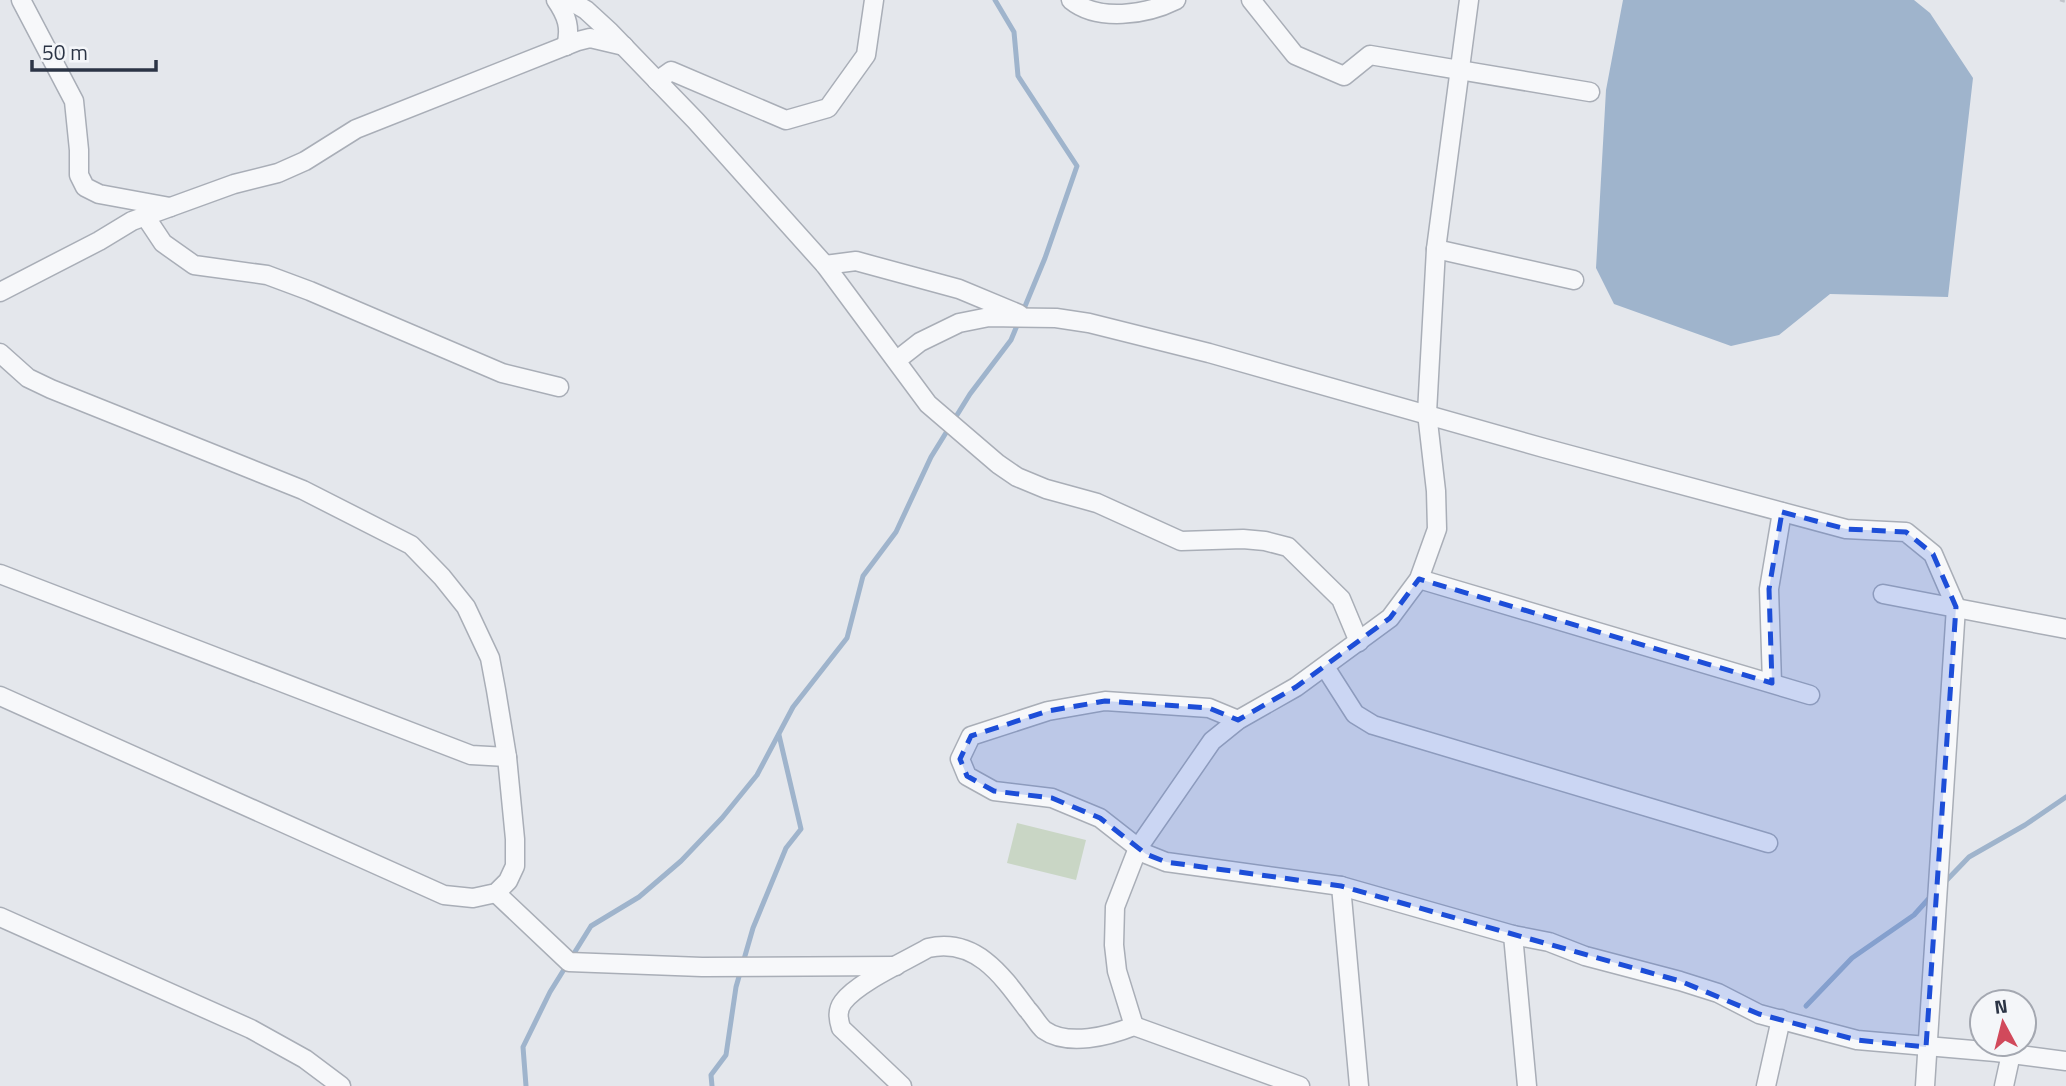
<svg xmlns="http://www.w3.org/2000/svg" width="2066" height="1086" viewBox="0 0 2066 1086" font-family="'Titillium Web',sans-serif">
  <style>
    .green { fill: #c9d6c5 }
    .water { fill: #9fb4cc }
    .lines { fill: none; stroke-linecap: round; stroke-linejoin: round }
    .stream { stroke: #9fb4cc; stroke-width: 5 }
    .minor-casing { stroke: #a9aeb7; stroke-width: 21 }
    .path { stroke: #c2c5cb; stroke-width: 2.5; stroke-dasharray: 5 5; stroke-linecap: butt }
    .minor { stroke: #f7f8fa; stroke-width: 18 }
    .marked { fill: #1d4ed8; fill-opacity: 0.2; stroke: #1d4ed8; stroke-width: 5; stroke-dasharray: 14 9; stroke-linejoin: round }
  </style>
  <rect width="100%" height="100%" fill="#e4e7ec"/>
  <!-- green -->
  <polygon class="green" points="1017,823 1086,840 1076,880 1007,863"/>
  <!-- water -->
  <polygon class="water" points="1623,0 1914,0 1930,13 1973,78 1948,297 1830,294 1779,335 1731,346 1614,304 1596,268 1606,90"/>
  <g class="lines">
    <!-- stream -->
    <g class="stream">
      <polyline points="1944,883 1969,857 2025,825 2066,797"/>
      <polyline points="1806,1006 1852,958 1914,915 1932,895"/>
      <polyline points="526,1086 523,1047 550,992 591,926 639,897 681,861 722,818 757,775 793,707 847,638 863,576 896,532 931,457 970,394 1011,340 1045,258 1077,166 1018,76 1014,32 995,0"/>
      <polyline points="712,1086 711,1075 726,1055 736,987 753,928 786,848 801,829 779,735"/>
    </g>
    <defs>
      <g id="minor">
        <polyline points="21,0 74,101 79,150 79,175 85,187 99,194 170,207"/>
        <path d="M556,0C567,16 571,28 566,46"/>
        <polyline points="569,0 586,10 610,32 696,121 825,265 928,404 998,464 1017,477 1046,489 1097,503 1181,541 1243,539 1265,541 1288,547 1341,599 1359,642"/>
        <path d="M1071,0C1098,22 1146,15 1176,0"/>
        <polyline points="1251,0 1295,55 1344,76 1370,55 1590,92"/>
        <polyline points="657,81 671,71 786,120 828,108 866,55 874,0"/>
        <polyline points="145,216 163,243 194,265 267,275 310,291 502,373 559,387"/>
        <polyline points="1436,249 1574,280"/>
        <polyline points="825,265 856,261 959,289 1019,314"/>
        <polyline points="0,292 99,241 132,221 234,184 278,173 305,161 356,129 578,41 590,38 624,46"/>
        <polyline points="0,353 28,378 51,389 303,490 411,545 442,577 466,607 490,658 496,690 507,757 515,839 515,866 508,881 496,893 473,898 444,895 0,696"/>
        <polyline points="897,360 920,342 959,323 989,317 1056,318 1089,323 1209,353 1544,448 1846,529 1906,532 1933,554 1956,607 1925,1086"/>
        <polyline points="0,574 471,755 507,757"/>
        <polyline points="1419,579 1810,695"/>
        <polyline points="1883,594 2066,629"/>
        <polyline points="1325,667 1355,714 1373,725 1768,843"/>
        <polyline points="1772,683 1769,589 1782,512"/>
        <polyline points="1238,720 1209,708 1105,701 1048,711 971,736 960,759 967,776 994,791 1052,798 1100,818 1146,854 1166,862 1341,886 1513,935 1549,942 1585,956 1680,981 1718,993 1759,1014 1857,1040 1996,1052 2066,1061"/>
        <polyline points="1341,886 1359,1086"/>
        <polyline points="496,893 569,962 702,967 896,966"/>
        <polyline points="0,917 251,1029 305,1059 341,1086"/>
        <polyline points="1513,935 1527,1086"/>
        <polyline points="1134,1026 1117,971 1114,945 1115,907 1138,848 1212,741 1238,720 1296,687 1390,618 1419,579 1437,529 1436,491 1427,413 1436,249 1469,0"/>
        <path d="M902,1086L841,1028C838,1018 837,1010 843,1002C858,982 906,961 928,948C975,937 1002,975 1027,1009C1033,1015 1038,1025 1044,1030C1068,1047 1109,1036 1134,1026L1300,1086"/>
        <polyline points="1766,1086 1781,1019"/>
        <polyline points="2004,1086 2011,1054"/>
      </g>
    </defs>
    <!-- minor casing -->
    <use href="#minor" class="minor-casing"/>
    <!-- path -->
    <polyline class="path" points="2060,0 2066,2"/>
    <!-- minor -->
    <use href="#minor" class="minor"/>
  </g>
  <!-- marked area -->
  <path class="marked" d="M1782,512L1846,529L1906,532L1933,554L1956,607L1926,1047L1857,1040L1759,1014L1680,981L1341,886L1166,862L1146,854L1100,818L1052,798L994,791L967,776L960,759L971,736L1048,711L1105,701L1209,708L1238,720L1296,687L1390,618L1419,579L1772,683L1769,589Z"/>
  <!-- north arrow -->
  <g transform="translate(2003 1023) rotate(353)"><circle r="33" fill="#f4f6f9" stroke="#a4a8b1" stroke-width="2"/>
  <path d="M0-5L12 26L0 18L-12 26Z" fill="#d1495b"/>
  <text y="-10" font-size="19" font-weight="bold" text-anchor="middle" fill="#2b3445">N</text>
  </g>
  <!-- scale -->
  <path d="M32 60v10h124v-10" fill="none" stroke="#2b3445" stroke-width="3.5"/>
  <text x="42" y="60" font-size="21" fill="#2b3445" stroke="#f4f6f9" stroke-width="5" paint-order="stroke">50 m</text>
</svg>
